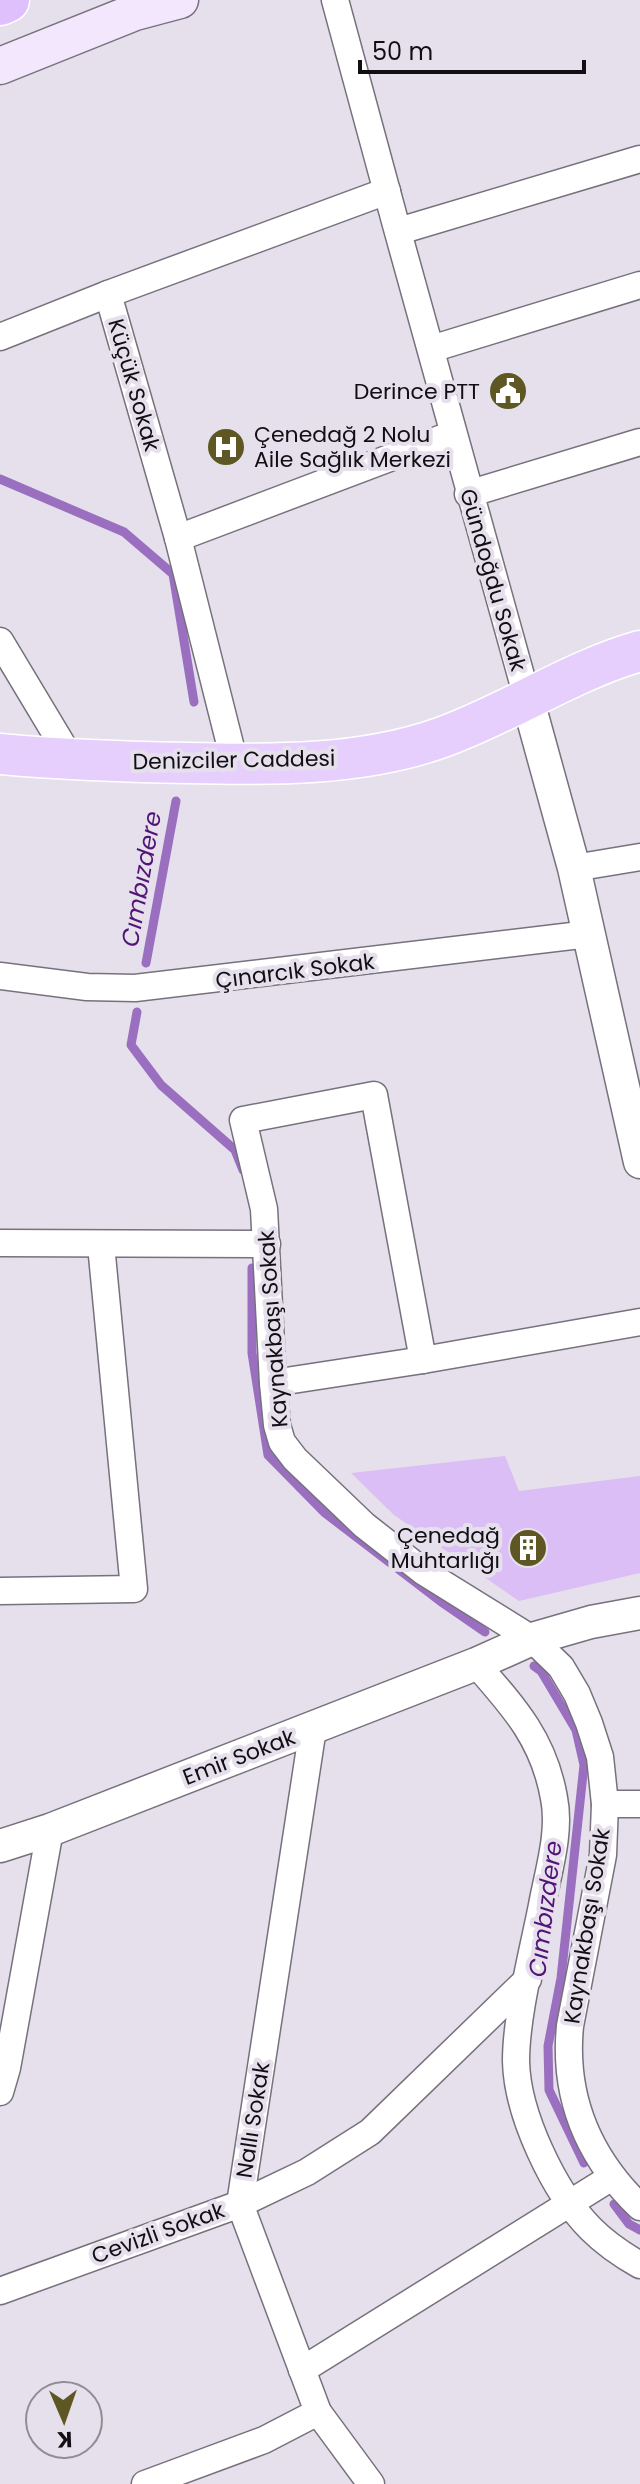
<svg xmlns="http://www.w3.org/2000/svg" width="640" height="2484" viewBox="0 0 640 2484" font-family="Poppins,sans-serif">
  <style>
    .green { fill: #dbbef5 }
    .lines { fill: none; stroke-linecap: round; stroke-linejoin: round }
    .stream { stroke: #9b6fc0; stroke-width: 9 }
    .minor-casing { stroke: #76717c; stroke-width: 29 }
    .tertiary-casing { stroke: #76717c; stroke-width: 35 }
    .secondary-casing { stroke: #76717c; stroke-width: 39 }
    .primary-casing { stroke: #fff; stroke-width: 43 }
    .trunk-casing { stroke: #fff; stroke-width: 47 }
    .minor { stroke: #fff; stroke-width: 26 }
    .tertiary { stroke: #fff; stroke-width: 32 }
    .secondary { stroke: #f3e7fe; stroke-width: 36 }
    .primary { stroke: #e7cffd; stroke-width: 40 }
    .trunk { stroke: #dfbffc; stroke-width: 44 }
    .labels { text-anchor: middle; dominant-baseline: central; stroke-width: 8; stroke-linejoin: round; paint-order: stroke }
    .street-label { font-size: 22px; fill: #110f13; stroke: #e6e0ec }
    .poi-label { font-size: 22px; fill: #110f13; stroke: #e6e0ec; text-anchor: end }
    .water-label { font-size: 24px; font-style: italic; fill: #521477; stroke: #e6e0ec }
  </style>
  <rect width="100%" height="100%" fill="#e6e0ec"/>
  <!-- green -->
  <polygon class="green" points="505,1456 519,1491 640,1476 640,1573 519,1601 394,1515 351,1473"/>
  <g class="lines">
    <!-- stream -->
    <g class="stream">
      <polyline points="0,479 124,532 173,574 194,702"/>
      <polyline points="146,963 176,801"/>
      <polyline points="137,1012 131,1045 161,1085 235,1150 243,1170"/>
      <polyline points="252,1268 252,1353 268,1455 325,1513 440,1601 485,1632"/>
      <polyline points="534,1666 541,1671 576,1730 584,1765 561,1978 548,2046 549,2090 584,2163"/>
      <polyline points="614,2204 629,2224 640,2230"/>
    </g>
    <defs>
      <g id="minor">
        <path d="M335,0C398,234 462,467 528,701"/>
        <polyline points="399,231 640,159"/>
        <polyline points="0,337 108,294"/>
        <polyline points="431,349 640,285"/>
        <polyline points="468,494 640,442"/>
        <polyline points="178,538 453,434"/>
        <polyline points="0,641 72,761"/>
        <polyline points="235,764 178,538 108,294 387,191"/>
        <polyline points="574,868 640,857"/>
        <polyline points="0,976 87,987 135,988 589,934"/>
        <polyline points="0,1243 267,1244"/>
        <path d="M423,1360L374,1095L243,1120L264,1209L273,1383L277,1425L282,1442L295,1459L364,1525L424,1572L532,1639L561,1667L577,1694L589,1723L600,1757L605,1804L603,1855L570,2026C563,2098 588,2157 640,2207"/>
        <polyline points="273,1383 423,1360 640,1322"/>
        <polyline points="0,1591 134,1589 101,1245"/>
        <path d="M476,1664C514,1707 544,1740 554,1798C561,1832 548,1872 542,1905C533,1951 516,2015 516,2061C517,2114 554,2192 591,2229C605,2243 624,2256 640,2265"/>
        <polyline points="313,1728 240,2204 318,2412 371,2484"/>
        <polyline points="605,1804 640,1804"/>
        <polyline points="0,2092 7,2068 50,1830"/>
        <polyline points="0,2291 240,2204 307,2172 370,2132 528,1979"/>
        <polyline points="302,2370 612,2177"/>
        <polyline points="145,2484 264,2440 318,2412"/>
      </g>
      <g id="tertiary">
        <polyline points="528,701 574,868 640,1162"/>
        <polyline points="0,1846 50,1830 476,1664 532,1639 591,1622 640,1613"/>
      </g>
      <polyline id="secondary" points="0,66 135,12 180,0"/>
      <path id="primary" d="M0,754C63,760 125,762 188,763C270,765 361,766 440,738C508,714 570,671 640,651"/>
      <polyline id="trunk" points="0,3 7,0"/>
    </defs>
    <!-- minor casing -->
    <use href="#minor" class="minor-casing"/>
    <!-- tertiary casing -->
    <use href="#tertiary" class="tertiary-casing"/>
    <!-- secondary casing -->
    <use href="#secondary" class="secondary-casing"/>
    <!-- primary casing -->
    <use href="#primary" class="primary-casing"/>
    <!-- trunk casing -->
    <use href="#trunk" class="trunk-casing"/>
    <!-- minor -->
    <use href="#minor" class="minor"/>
    <!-- tertiary -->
    <use href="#tertiary" class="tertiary"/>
    <!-- secondary -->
    <use href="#secondary" class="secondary"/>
    <!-- primary -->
    <use href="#primary" class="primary"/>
    <!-- trunk -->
    <use href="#trunk" class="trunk"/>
  </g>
  <!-- icons -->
  <defs>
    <symbol id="civic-disc" viewBox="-11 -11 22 22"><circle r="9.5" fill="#5e5723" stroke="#e6e0ec"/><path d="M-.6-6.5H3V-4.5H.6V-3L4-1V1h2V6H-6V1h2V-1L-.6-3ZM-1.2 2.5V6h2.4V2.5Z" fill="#fff"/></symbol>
    <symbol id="hospital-disc" viewBox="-11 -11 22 22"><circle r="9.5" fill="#5e5723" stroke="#e6e0ec"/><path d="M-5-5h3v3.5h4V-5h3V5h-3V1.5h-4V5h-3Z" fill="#fff"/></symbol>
    <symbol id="building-disc" viewBox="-11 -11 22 22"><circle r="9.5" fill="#5e5723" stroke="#e6e0ec"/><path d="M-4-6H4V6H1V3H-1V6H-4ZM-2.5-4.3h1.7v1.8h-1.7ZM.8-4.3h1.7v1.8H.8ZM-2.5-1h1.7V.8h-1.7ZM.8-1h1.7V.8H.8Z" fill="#fff"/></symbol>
  </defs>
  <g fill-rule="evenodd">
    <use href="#civic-disc" x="486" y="369" width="44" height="44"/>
    <use href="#hospital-disc" x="204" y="425" width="44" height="44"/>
    <use href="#building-disc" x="506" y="1526" width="44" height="44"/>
  </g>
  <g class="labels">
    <!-- street labels -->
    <g class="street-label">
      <text transform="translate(134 385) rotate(74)">Küçük Sokak</text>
      <text transform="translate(493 580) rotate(74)">Gündoğdu Sokak</text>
      <text transform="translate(234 760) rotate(-1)">Denizciler Caddesi</text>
      <text transform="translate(295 971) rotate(-7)">Çınarcık Sokak</text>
      <text transform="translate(273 1329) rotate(-94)">Kaynakbaşı Sokak</text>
      <text transform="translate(239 1757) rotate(-21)">Emir Sokak</text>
      <text transform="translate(587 1926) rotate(-81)">Kaynakbaşı Sokak</text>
      <text transform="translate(253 2120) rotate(-81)">Nallı Sokak</text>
      <text transform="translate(158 2233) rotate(-20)">Cevizli Sokak</text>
    </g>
    <!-- poi labels -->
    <g class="poi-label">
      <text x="480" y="391">Derince PTT</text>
      <text x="254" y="434" text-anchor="start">Çenedağ 2 Nolu<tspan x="254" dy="25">Aile Sağlık Merkezi</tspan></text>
      <text x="500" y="1535">Çenedağ<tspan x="500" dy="25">Muhtarlığı</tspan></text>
    </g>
    <!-- water labels -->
    <g class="water-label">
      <text transform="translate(141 879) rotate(-80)">Cımbızdere</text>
      <text transform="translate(545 1909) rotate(-83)">Cımbızdere</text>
    </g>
  </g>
  <!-- north arrow -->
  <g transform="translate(64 2420) rotate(178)"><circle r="38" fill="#e6e0ec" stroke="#918c95" stroke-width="2"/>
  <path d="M0-6L14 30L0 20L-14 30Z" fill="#5e5723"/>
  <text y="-12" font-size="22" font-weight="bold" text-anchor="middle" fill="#110f13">K</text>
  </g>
  <!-- scale -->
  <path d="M360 60v12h224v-12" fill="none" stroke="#110f13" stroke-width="4"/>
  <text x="372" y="60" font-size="24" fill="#110f13" stroke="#e6e0ec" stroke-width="6" paint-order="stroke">50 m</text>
</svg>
